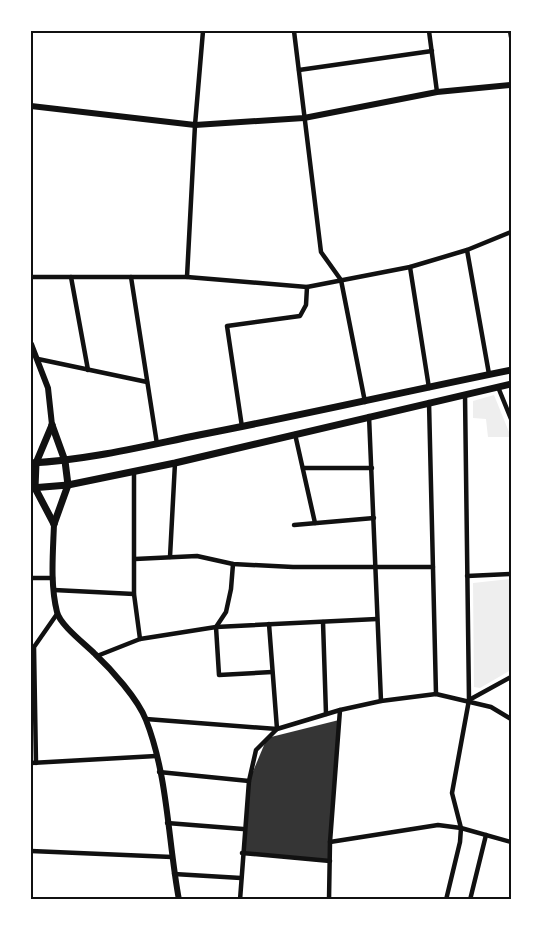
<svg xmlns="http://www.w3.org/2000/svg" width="542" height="931" viewBox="0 0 542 931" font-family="Roboto,sans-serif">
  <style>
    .green { fill: #eee }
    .building { fill: #353535 }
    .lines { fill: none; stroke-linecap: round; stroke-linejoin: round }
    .minor { stroke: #111; stroke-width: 4.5 }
    .secondary { stroke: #111; stroke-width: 6 }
    .primary { stroke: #111; stroke-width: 7 }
    .neatline { fill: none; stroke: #111; stroke-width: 2 }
  </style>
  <rect width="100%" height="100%" fill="#fff"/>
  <!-- green -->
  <g class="green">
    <polygon points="494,395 511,437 488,437 486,419 473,418 473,401"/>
    <polygon points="511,579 511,670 480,688 474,687 473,583"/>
  </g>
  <!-- building -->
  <polygon class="building" points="339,720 330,861 242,853 249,781 267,738"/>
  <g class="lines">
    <!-- minor -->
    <g class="minor">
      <polyline points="294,31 321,252 341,280 365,402"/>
      <polyline points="429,31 437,92"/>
      <polyline points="510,31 511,37"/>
      <polyline points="299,70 432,51"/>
      <polyline points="467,250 489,374"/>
      <polyline points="410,267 429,388"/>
      <polyline points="31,277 187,277 307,287 410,267 467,250 511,232"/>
      <polyline points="71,277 88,370"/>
      <polyline points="131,277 157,444"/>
      <polyline points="187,277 195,125 203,31"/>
      <polyline points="38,359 147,382"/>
      <polyline points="498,387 511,419"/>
      <polyline points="429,402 436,694"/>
      <polyline points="369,416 381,701"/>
      <polyline points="242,427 227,326 300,316 306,305 307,287"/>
      <polyline points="295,434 315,523"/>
      <polyline points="303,468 372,468"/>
      <polyline points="134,471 134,594 140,639"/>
      <polyline points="294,525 374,518"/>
      <polyline points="170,557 175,463"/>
      <polyline points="135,559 197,556 233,564 293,567 433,567"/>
      <polyline points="233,564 231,589 226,612 216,627 219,675 272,672"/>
      <polyline points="467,576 511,574"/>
      <polyline points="31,578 53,578"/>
      <polyline points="54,590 134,594"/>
      <polyline points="323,622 326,714"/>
      <polyline points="97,656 140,639 216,627 377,619"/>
      <polyline points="469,700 511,677"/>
      <polyline points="146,719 277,729 340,710 381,701 436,694 491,707 511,719"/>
      <polyline points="31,763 156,756"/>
      <polyline points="36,763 34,647 57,614"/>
      <polyline points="159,772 249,781"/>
      <polyline points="167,823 243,829"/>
      <polyline points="330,842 438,825 461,828 511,842"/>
      <polyline points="31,851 172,857"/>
      <polyline points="242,853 330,861"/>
      <polyline points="174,874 241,878"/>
      <polyline points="240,900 249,781 256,750 277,729 269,624"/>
      <polyline points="329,900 330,842 340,710"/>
      <polyline points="446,900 460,842 461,828 452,793 469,700 465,395"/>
      <polyline points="470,900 486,835"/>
    </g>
    <!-- secondary -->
    <g class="secondary">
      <polyline points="31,106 195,125 304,118 437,92 511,85"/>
      <polyline points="31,344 48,388 52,425"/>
      <path d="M54,524C53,553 50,584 57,612C60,625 85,644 95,654C111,669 138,699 146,720C168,776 168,841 179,900"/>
    </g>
    <!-- primary -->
    <g class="primary">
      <polyline points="52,425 36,463 35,488 54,524"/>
      <polyline points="52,425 65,461 68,485 54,524"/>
      <path d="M31,463C88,460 144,446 199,435C303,415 407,391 511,370"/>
      <polyline points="31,488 68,485 175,463 511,384"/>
    </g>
  </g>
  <!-- border -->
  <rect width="542" height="931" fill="none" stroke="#ffffff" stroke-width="65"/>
  <rect x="32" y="32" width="478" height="866" class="neatline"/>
</svg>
